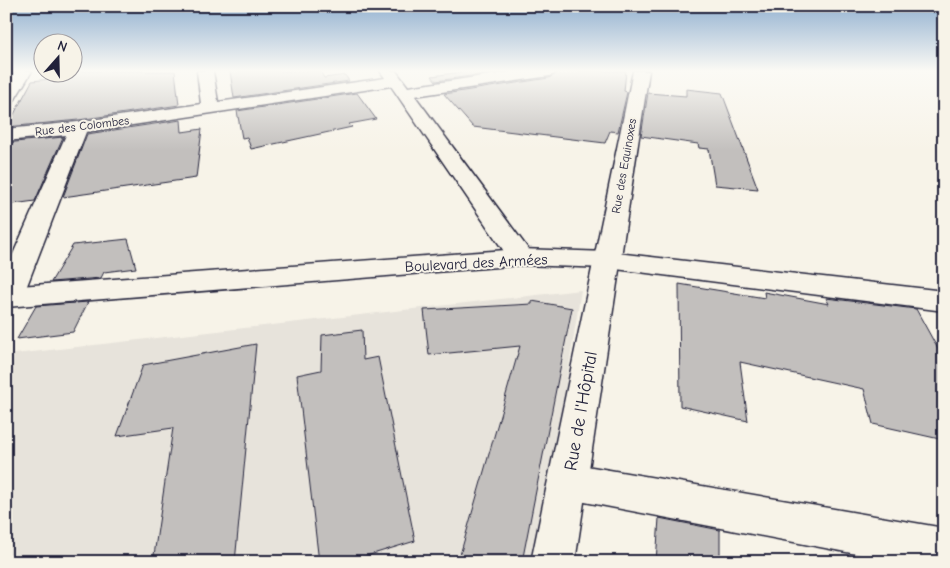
<svg xmlns="http://www.w3.org/2000/svg" width="950" height="568" viewBox="0 0 950 568" font-family="'Comic Neue',sans-serif">
  <style>
    .built { fill: #e7e3db }
    .building { fill: #c2bfbd; stroke: #22223b }
    .lines { fill: none; stroke-linecap: round; stroke-linejoin: round }
    .minor-casing { stroke: #22223b; stroke-width: 3 }
    .tertiary-casing { stroke: #22223b; stroke-width: 3 }
    .secondary-casing { stroke: #22223b; stroke-width: 3 }
    .minor { fill: #f7f3e8; fill-rule: evenodd }
    .tertiary { fill: #f7f3e8; fill-rule: evenodd }
    .secondary { fill: #f7f3e8; fill-rule: evenodd }
    .labels { text-anchor: middle; dominant-baseline: central; stroke-width: 4; stroke-linejoin: round; paint-order: stroke }
    .far-street-label { font-size: 12px; fill: #22223b; stroke: #f7f3e8 }
    .street-label { font-size: 15px; fill: #22223b; stroke: #f7f3e8 }
    .near-street-label { font-size: 18px; fill: #22223b; stroke: #f7f3e8 }
  </style>
  <rect width="100%" height="100%" fill="#f7f3e8"/>
  <filter id="ink" filterUnits="userSpaceOnUse"><feTurbulence type="fractalNoise" baseFrequency=".02" numOctaves="2"/><feDisplacementMap in="SourceGraphic" scale="10" xChannelSelector="R" yChannelSelector="G"/><feConvolveMatrix kernelMatrix="1 2 1 2 8 2 1 2 1" color-interpolation-filters="sRGB"/></filter>
  <g filter="url(#ink)">
    <!-- built -->
    <polygon class="built" points="581,290 538,562 6,562 6,355"/>
    <!-- building -->
    <g class="building">
      <polygon points="72,71 175,71 179,105 78,120 7,127 32,81 50,79 53,72"/>
      <polygon points="230,71 320,71 324,78 345,75 349,81 234,98"/>
      <polygon points="469,71 505,71 436,81 432,76"/>
      <polygon points="559,71 626,71 624,91 627,92 618,132 610,131 605,143 473,127 444,94 549,78"/>
      <polygon points="686,89 722,93 758,189 715,185 709,149 699,148 698,144 641,136 648,93 686,96"/>
      <polygon points="357,93 376,119 349,124 352,127 251,149 247,137 242,138 237,111"/>
      <polygon points="181,120 182,132 202,129 196,178 63,197 87,134"/>
      <polygon points="63,137 35,201 6,205 6,143"/>
      <polygon points="128,239 136,268 104,272 101,278 51,282 73,245"/>
      <polygon points="679,284 765,298 764,292 829,304 826,298 916,309 944,360 944,440 873,424 864,389 740,362 748,421 680,406"/>
      <polygon points="532,301 572,308 522,562 458,562 520,346 429,355 424,310 532,304"/>
      <polygon points="88,302 73,332 17,339 36,306"/>
      <polygon points="362,330 363,360 378,357 415,541 347,562 319,562 297,375 321,370 322,335"/>
      <polygon points="256,344 235,562 153,562 173,428 117,436 143,365"/>
      <polygon points="659,518 720,530 720,562 656,562"/>
    </g>
    <g class="lines">
      <defs>
        <g id="minor">
          <polygon points="16,71 32,71 12,104 6,105 6,87"/>
          <polygon points="197,71 213,71 218,102 385,78 380,71 396,71 408,87 518,71 557,71 554,74 549,76 415,96 534,257 530,263 521,265 512,263 391,86 86,132 23,296 19,303 6,305 6,270 66,135 6,141 6,129 78,122 201,104"/>
          <polygon points="569,463 944,528 944,562 898,562 569,499 555,494 550,481 555,468"/>
        </g>
        <polygon id="tertiary" points="633,71 649,71 575,562 531,562"/>
        <polygon id="secondary" points="521,249 608,252 944,291 944,311 608,268 521,265 6,307 6,287"/>
      </defs>
      <!-- minor casing -->
      <use href="#minor" class="minor-casing"/>
      <!-- tertiary casing -->
      <use href="#tertiary" class="tertiary-casing"/>
      <!-- secondary casing -->
      <use href="#secondary" class="secondary-casing"/>
      <!-- minor -->
      <use href="#minor" class="minor"/>
      <!-- tertiary -->
      <use href="#tertiary" class="tertiary"/>
      <!-- secondary -->
      <use href="#secondary" class="secondary"/>
    </g>
  </g>
  <!-- sky -->
  <linearGradient id="sky" x2="0" y2="1"><stop stop-color="#91b0d0"/><stop offset="0.47" stop-color="#fbfaf5"/><stop offset="1" stop-color="#fbfaf5" stop-opacity="0"/></linearGradient>
  <rect width="950" height="151" fill="url(#sky)"/>
  <g class="labels">
    <!-- far-street labels -->
    <g class="far-street-label">
      <text transform="translate(82 126) rotate(-7)">Rue des Colombes</text>
      <text transform="translate(624 166) rotate(-80)">Rue des Equinoxes</text>
    </g>
    <!-- street labels -->
    <g class="street-label">
      <text transform="translate(476 263) rotate(-3)">Boulevard des Armées</text>
    </g>
    <!-- near-street labels -->
    <g class="near-street-label">
      <text transform="translate(581 411) rotate(-80)">Rue de l'Hôpital</text>
    </g>
  </g>
  <!-- margin -->
  <rect width="950" height="568" fill="none" stroke="#f7f3e8" stroke-width="25"/>
  <rect x="12" y="12" width="925" height="543" fill="none" stroke="#22223b" stroke-width="2" filter="url(#ink)"/>
  <!-- north arrow -->
  <g transform="translate(58 58) rotate(20)"><circle r="24" fill="#f7f3e8" stroke="#a29fa3"/>
  <path d="M0-4L9 19L0 12L-9 19Z" fill="#22223b"/>
  <text y="-8" font-size="14" font-weight="bold" text-anchor="middle" fill="#22223b">N</text>
  </g>
</svg>
